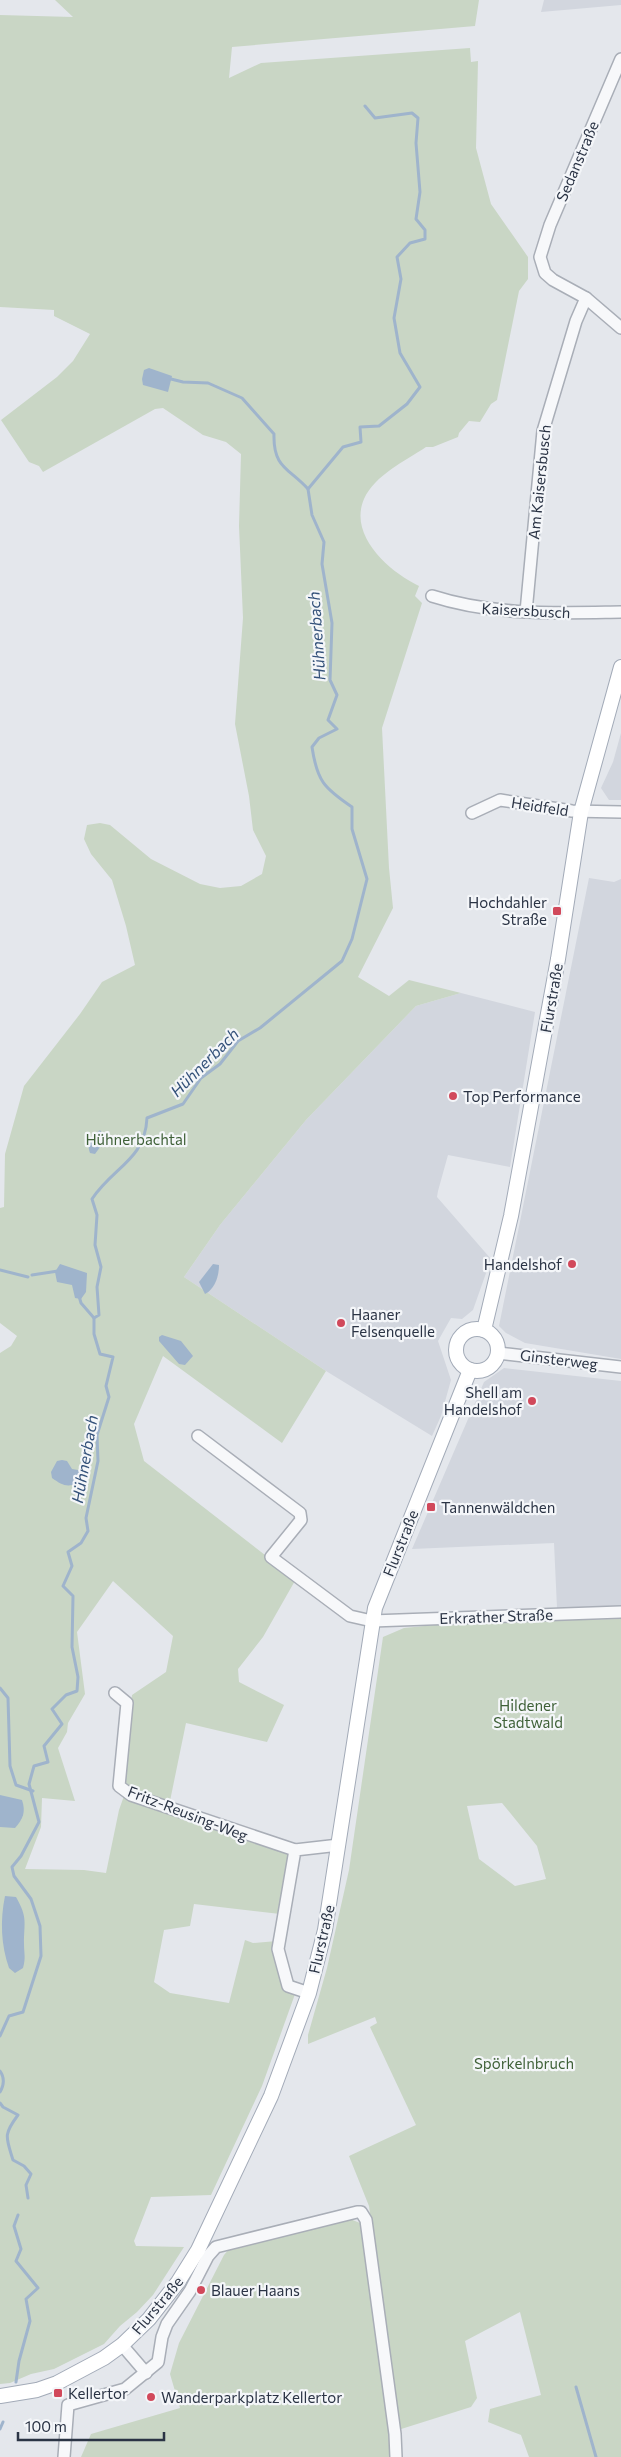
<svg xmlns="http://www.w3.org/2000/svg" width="621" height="2457" viewBox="0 0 621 2457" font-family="Commissioner,sans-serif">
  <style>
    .built { fill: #d2d6de }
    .green { fill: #c9d6c5; fill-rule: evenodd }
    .water { fill: #9fb4cc }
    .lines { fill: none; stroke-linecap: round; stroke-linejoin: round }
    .stream { stroke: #9fb4cc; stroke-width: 3 }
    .minor-casing { stroke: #a9aeb7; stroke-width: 14 }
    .major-casing { stroke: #a3abb8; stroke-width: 16 }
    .minor { stroke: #f7f8fa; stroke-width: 11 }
    .major { stroke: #fff; stroke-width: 14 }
    .poi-dot { fill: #d1495b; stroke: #f4f6f9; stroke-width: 2 }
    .labels { text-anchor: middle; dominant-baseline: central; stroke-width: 4.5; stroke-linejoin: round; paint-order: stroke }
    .street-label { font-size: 15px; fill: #2b3445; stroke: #f4f6f9 }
    .poi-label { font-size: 15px; fill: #2b3445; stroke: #f4f6f9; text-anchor: start }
    .park-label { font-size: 15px; fill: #3f6138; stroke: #f4f6f9 }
    .water-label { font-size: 16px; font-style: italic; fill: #34527a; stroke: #f4f6f9 }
  </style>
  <rect width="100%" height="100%" fill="#e4e7ec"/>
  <!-- built -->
  <g class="built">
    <polygon points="544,0 621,0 621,5 541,12"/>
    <polygon points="621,733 621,800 609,800 601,788 613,762"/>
    <polygon points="589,878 614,882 621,879 621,1359 525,1343 506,1333 499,1326"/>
    <polygon points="461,993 535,1012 510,1167 448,1155 438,1191 437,1197 491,1259 473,1310 462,1319 451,1318 438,1341 451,1380 441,1416 432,1436 326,1371 184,1277 220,1225 306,1120 416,1006"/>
    <polygon points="504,1368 621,1381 621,1606 557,1608 554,1543 412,1549 484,1382"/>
  </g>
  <!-- green -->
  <g class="green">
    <path d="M55,0H479L475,26L232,47L229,78L261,63L470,48L471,62L478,61L476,148L491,204L528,257V279L519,291L497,400L491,404L480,422L469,421L459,433L458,437L433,447H426C405,461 375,475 364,499C348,536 390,572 419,586L415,596L422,603L382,728L389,868L393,908L358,977L389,996L409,980L461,993L416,1006L306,1120L220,1225L184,1277L326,1371L282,1443L163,1356L134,1424L144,1461L296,1579L263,1637L238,1669L239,1682L284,1705L267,1742L186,1723L170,1801L131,1789L123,1780L132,1695L166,1672L173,1636L113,1581L77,1632L85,1694L68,1723L67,1732L58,1748L75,1801L42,1798L41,1827L25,1869L84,1870L106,1873L119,1810L124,1796L291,1853L280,1914L194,1904L190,1926L164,1930L154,1982L170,1993L229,2003L245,1940L253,1943L277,1941L283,1975L299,1983L262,2086L211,2195L151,2197L134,2241L136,2246L184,2247L153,2295L137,2312L120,2326L104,2344L54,2369L31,2374L10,2383L0,2384V1353L11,1346L17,1336L0,1323V1208L4,1207L5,1154L24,1086L80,1014L102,982L135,965L126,926L112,880L91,854L84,839L87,825L100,823L110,825L151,859L200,884L220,888L241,886L262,874L266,856L253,830L249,796L235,724L243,618L239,526L241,454L226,442L203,435L163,408L155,409L43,472L39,466L29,462L1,420L57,377L73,361L90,334L54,316V310L0,307V15L73,17Z"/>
    <path d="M621,1619V2457H529L521,2435L488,2422L490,2409L541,2395L520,2312L465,2341L477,2398L471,2407L398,2430L369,2206L349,2156L416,2125L370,2027L377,2023L375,2017L308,2044V2035L327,1968L349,1870L383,1637L404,1628L466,1622ZM502,1803L537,1846L546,1879L515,1886L479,1859L467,1806Z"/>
    <polygon points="350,2219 360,2223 392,2457 81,2457 91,2434 180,2408 170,2374 179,2343 224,2255 230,2248"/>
  </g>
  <!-- water -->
  <g class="water">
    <polygon points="149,368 172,376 168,392 143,385 142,379 144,370"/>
    <path d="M100,1130L106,1139L95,1154L90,1153C86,1141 92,1137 100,1130Z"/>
    <polygon points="60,1264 87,1273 86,1292 81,1299 75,1298 72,1285 57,1282 55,1272"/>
    <path d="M213,1264L219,1265C219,1276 215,1289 205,1294L199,1282Z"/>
    <polygon points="162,1335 181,1341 193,1356 185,1365 179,1364 159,1341 159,1337"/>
    <path d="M62,1460L67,1461L72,1469L78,1470L81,1474L78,1483C67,1488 62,1485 52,1478L51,1472L57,1461Z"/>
    <path d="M0,1795L22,1800C26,1812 23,1819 15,1828L0,1827Z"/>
    <path d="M5,1896L16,1897C28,1918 24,1922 24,1944C24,1953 26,1958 23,1968L15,1973L9,1968C1,1945 0,1920 5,1896Z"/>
  </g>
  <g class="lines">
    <!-- stream -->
    <g class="stream">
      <path d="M171,379L183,382L208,383L242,398L274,434C273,468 289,468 308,489"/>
      <polyline points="0,1270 28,1277"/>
      <polyline points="32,1275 58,1271"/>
      <polyline points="79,1296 81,1303 94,1318"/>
      <polyline points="0,1688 8,1698 10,1766 16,1785 33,1791"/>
      <path d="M0,2036L9,2016L23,2012L41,1956L40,1926L31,1899L14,1876L12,1867L21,1856L39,1822L29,1784L34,1766L48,1762L44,1746L62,1724L52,1709L66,1695L77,1691L78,1677L72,1647L73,1596L63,1586L72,1566L68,1552L81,1543L88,1531L86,1518L98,1461L97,1435L109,1397L106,1386L113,1357L100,1354L94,1334V1318L99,1315L97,1287L101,1267L95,1245L97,1215L92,1199C113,1167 145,1160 147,1118L183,1104L201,1078L220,1064L238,1041L260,1028L342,961L352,939L367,879L352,829V807C324,788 317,781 312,747L319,738L337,729L328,720L337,695L330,680L332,623L322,564L324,542L312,515L308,489L343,447L361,442L360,427L379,426L407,404L420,387L400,353L394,318L401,279L397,257L410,243L425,239V230L416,219L420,192L416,143L418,118L412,113L375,118L365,106"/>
      <path d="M0,2071C5,2078 4,2085 0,2092"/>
      <path d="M0,2103L3,2107L18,2115C3,2135 6,2137 13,2160L24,2166L31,2174L26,2185L28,2198"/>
      <polyline points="16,2382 19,2361 30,2321 26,2299 38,2288 16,2261 21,2249 14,2226 18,2215"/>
      <polyline points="576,2387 596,2457"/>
      <polyline points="0,2429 3,2422"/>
    </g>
    <defs>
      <g id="minor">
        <polyline points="621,59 550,225 540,257 545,273 553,280 586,298 621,328"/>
        <path d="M432,596C494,616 557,613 621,612"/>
        <polyline points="526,612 543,431 576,321 586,298"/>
        <polyline points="472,813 500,800 572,811 621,812"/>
        <polyline points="498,1353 621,1367"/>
        <polyline points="198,1436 300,1513 301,1520 271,1557 350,1616 372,1621 621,1612"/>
        <polyline points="115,1693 127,1703 119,1786 131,1795 295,1850"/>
        <polyline points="309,1993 288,1986 278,1949 295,1850 339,1845"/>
        <polyline points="122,2345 146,2373"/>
        <polyline points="64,2457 68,2405 125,2389 158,2362 162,2337 167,2324 190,2291 208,2256 216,2247 357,2212 361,2212 366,2220 395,2434 396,2457"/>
      </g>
      <g id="major">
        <circle cx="477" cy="1350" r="21"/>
        <polyline points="484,1330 511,1216 558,959 581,812 621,667"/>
        <polyline points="0,2396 37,2390 57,2383 104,2358 122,2345 149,2319 178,2282 198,2250 271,2096 309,1993 325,1930 375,1608 470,1370"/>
      </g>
    </defs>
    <!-- minor casing -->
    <use href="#minor" class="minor-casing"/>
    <!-- major casing -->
    <use href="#major" class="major-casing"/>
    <!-- minor -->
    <use href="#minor" class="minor"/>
    <!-- major -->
    <use href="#major" class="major"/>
  </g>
  <!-- markers -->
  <g class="poi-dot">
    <rect x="552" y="906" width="10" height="10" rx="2.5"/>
    <circle cx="453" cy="1096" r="5"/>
    <circle cx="572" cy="1264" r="5"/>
    <circle cx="341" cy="1323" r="5"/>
    <circle cx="532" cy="1401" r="5"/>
    <rect x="426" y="1502" width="10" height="10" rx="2.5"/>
    <circle cx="201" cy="2290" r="5"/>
    <rect x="53" y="2388" width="10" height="10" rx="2.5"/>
    <circle cx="151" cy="2397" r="5"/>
  </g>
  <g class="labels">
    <!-- street labels -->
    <g class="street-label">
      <text transform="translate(577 161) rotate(-67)">Sedanstraße</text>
      <text transform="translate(539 482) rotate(-84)">Am Kaisersbusch</text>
      <text transform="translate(526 610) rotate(3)">Kaisersbusch</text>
      <text transform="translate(540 806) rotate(9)">Heidfeld</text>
      <text transform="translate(551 998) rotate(-80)">Flurstraße</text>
      <text transform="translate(559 1359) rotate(7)">Ginsterweg</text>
      <text transform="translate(400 1543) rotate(-68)">Flurstraße</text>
      <text transform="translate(496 1616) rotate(-2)">Erkrather Straße</text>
      <text transform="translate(188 1813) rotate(21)">Fritz-Reusing-Weg</text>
      <text transform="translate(321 1939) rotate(-77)">Flurstraße</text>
      <text transform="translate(157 2305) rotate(-50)">Flurstraße</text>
    </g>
    <!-- poi labels -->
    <g class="poi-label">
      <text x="547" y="902" text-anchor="end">Hochdahler<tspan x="547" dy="17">Straße</tspan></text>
      <text x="463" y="1096">Top Performance</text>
      <text x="562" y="1264" text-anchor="end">Handelshof</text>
      <text x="351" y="1314">Haaner<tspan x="351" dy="17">Felsenquelle</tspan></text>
      <text x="522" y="1392" text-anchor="end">Shell am<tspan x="522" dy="17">Handelshof</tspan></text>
      <text x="441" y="1507">Tannenwäldchen</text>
      <text x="211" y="2290">Blauer Haans</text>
      <text x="68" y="2393">Kellertor</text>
      <text x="161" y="2397">Wanderparkplatz Kellertor</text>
    </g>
    <!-- park labels -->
    <g class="park-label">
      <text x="136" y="1139">Hühnerbachtal</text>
      <text x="528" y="1705">Hildener<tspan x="528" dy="17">Stadtwald</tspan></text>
      <text x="524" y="2063">Spörkelnbruch</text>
    </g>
    <!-- water labels -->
    <g class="water-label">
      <text transform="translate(316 636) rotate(-94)">Hühnerbach</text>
      <text transform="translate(204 1062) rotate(-45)">Hühnerbach</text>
      <text transform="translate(84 1459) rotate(-80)">Hühnerbach</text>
    </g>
  </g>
  <!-- scale -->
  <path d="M18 2432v8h146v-8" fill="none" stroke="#2b3445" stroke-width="2.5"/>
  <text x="25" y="2432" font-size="15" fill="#2b3445" stroke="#f4f6f9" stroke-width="4" paint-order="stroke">100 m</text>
</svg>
